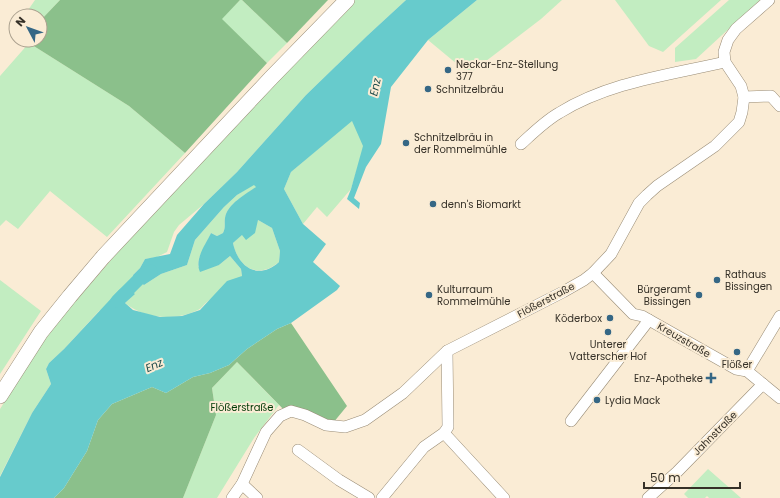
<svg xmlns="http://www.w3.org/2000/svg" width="780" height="498" viewBox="0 0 780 498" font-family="Poppins,sans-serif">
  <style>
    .green { fill: #c2edc1 }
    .forest { fill: #8bc08b }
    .water { fill: #67cbcc; fill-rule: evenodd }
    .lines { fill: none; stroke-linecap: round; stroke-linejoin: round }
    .canal { stroke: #67cbcc; stroke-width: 13 }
    .minor-casing { stroke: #998c76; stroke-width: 12 }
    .secondary-casing { stroke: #998c76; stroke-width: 16 }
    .minor { stroke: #fff; stroke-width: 11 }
    .secondary { stroke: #fff; stroke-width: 15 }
    .poi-dot { fill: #356785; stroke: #faecd5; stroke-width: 1.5 }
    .labels { text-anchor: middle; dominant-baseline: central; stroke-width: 4; stroke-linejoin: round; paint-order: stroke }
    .poi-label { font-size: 10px; fill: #353027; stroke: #faecd5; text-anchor: start }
    .street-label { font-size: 10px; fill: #353027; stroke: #faecd5 }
    .park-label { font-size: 10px; fill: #003a06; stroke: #faecd5 }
    .water-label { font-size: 11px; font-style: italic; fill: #1b4949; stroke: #faecd5 }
  </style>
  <rect width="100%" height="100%" fill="#faecd5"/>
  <!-- green -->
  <g class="green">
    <polygon points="35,0 60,0 40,21 40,16 24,16"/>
    <polygon points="240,0 242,0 287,43 267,63 221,19"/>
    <path d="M354,0H406L368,35L306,95L237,172L204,204L179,225L174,232L167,252L157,257L145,259L140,268L133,275L134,278L144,285L161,274L187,265L195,240L224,207L237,195L254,184L257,187C246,194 227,204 225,218C224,225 226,226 223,233L217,236L211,233L199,258L198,267L219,265L230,256L241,269L242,276C231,285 218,292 207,302C204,304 202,308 198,310C176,321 144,319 125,303L134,294L99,311L64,349L49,363L46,369L51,384L32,413L0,476V409L39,348L61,318L124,245Z"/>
    <polygon points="477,0 562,0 541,19 469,74 428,40"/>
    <polygon points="615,0 721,0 663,52 649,46"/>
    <polygon points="729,0 760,0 696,59 675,62 675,48"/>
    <polygon points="29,43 129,106 185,153 107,237 50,191 18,229 6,220 0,226 0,76"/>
    <polygon points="352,120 364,146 351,189 327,217 317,207 303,224 284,189 291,172"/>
    <path d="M258,220L272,228L280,251L279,262C257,280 238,267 233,243Z"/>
    <polygon points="0,280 41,311 0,374"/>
    <polygon points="237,362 279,405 254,438 217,498 183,498 216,415 212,388"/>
    <polygon points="708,469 741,498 709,498 707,496 705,498 688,498 684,494"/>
  </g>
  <!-- forest -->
  <g class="forest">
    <polygon points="60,0 240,0 222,19 267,63 185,153 129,106 29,43 27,40 40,40 40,21"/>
    <polygon points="242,0 328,0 287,43"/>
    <polygon points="291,323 347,406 333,423 288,414 237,362 212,388 216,415 183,498 54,498 64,488 87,451 98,420 112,404 152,387 166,393 193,377 210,373 229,365 247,349 277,329"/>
  </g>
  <!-- water -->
  <path class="water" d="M406,0H477L428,40L391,87L381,144L366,167L354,198L360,203L359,209L347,199L351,189L363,146L352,121L291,172L284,189L303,224L326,244L313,262L340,286L337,290L291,323L277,329L247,349L229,365L210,373L193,377L166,393L152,387L112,404L98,420L87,451L64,488L54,498H0V477L32,413L51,384L46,369L49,363L64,349L119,290L123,287H126L135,294L125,303L133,310L160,317L182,316L200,310L227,281L242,276L241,269L230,256L219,265L200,272C194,259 206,244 211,233L217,236L223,233C226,226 224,224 225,218C227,204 246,194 256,187L254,185L237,195L224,207L195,240L187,265L161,274L144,285L134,278L133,275L140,268L145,259L170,254L177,235L204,204L237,172L306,95L368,35ZM258,220L272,228L280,251L279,262C258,281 238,267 233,243L242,235L246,240L255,233Z"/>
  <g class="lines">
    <!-- canal -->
    <polyline class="canal" points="117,301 144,274 151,271"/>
    <defs>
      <g id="minor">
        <polyline points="744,97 771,96 780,106"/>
        <path d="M521,144C533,133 545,121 559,113C609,82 669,75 725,62"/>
        <polyline points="593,273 633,314 642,316 649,320 736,369 747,371 780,398"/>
        <polyline points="747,371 780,316"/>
        <polyline points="571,421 649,320"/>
        <polyline points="444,433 504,498"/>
        <polyline points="298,450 339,480 369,498"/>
        <polyline points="242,484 257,498"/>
        <polyline points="232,498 242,484 266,432 280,416 291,411 305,415 326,425 345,427 365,420 403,393 447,351 563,292 584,280 593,273 611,254 639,203 647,195 657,186 715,146 739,122 742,112 744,97 741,86 725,62 724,52 728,40 736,29 769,0"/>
        <polyline points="382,498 424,447 444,433 448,427 447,351"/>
        <polyline points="648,498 677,472 763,384"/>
      </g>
      <polyline id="secondary" points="0,396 41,332 70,296 103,257 271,78 347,0"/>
    </defs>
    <!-- minor casing -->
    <use href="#minor" class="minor-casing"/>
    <!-- secondary casing -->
    <use href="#secondary" class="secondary-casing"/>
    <!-- minor -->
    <use href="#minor" class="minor"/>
    <!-- secondary -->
    <use href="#secondary" class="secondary"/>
  </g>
  <!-- markers -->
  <g class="poi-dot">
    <circle cx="448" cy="70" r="4"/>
    <circle cx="428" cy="89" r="4"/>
    <circle cx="406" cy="143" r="4"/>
    <circle cx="433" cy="204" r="4"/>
    <circle cx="717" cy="280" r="4"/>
    <circle cx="429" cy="295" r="4"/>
    <circle cx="699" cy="295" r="4"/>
    <circle cx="610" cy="318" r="4"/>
    <circle cx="608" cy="332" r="4"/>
    <circle cx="737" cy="352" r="4"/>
    <path d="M709 372h4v4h4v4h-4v4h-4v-4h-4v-4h4z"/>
    <circle cx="597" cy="400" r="4"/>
  </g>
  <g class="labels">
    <!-- poi labels -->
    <g class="poi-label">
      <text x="456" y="64">Neckar-Enz-Stellung<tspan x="456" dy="12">377</tspan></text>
      <text x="436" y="89">Schnitzelbräu</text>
      <text x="414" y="137">Schnitzelbräu in<tspan x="414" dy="12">der Rommelmühle</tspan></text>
      <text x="441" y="204">denn's Biomarkt</text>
      <text x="725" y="274">Rathaus<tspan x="725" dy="12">Bissingen</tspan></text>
      <text x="437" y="289">Kulturraum<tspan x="437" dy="12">Rommelmühle</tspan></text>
      <text x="691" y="289" text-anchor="end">Bürgeramt<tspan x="691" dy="12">Bissingen</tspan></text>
      <text x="602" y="318" text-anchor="end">Köderbox</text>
      <text x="608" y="344" text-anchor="middle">Unterer<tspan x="608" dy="12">Vatterscher Hof</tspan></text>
      <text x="737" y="364" text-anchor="middle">Flößer</text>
      <text x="703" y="378" text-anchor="end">Enz-Apotheke</text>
      <text x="605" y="400">Lydia Mack</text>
    </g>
    <!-- street labels -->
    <g class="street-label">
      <text transform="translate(546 300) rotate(-28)">Flößerstraße</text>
      <text transform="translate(684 340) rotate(30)">Kreuzstraße</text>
      <text transform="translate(715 433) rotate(-45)">Jahnstraße</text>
    </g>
    <!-- park labels -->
    <g class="park-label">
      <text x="242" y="407">Flößerstraße</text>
    </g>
    <!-- water labels -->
    <g class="water-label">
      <text transform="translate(375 87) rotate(-78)">Enz</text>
      <text transform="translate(154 365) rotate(-23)">Enz</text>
    </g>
  </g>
  <!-- north arrow -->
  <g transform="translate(28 28) rotate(311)"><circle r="19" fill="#faecd5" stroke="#aba18f"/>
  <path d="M0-3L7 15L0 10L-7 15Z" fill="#356785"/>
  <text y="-6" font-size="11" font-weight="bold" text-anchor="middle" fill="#353027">N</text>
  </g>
  <!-- scale -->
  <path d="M644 482v6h96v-6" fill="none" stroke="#353027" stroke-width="2"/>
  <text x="650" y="482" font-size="12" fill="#353027" stroke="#faecd5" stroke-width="3" paint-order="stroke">50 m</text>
</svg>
